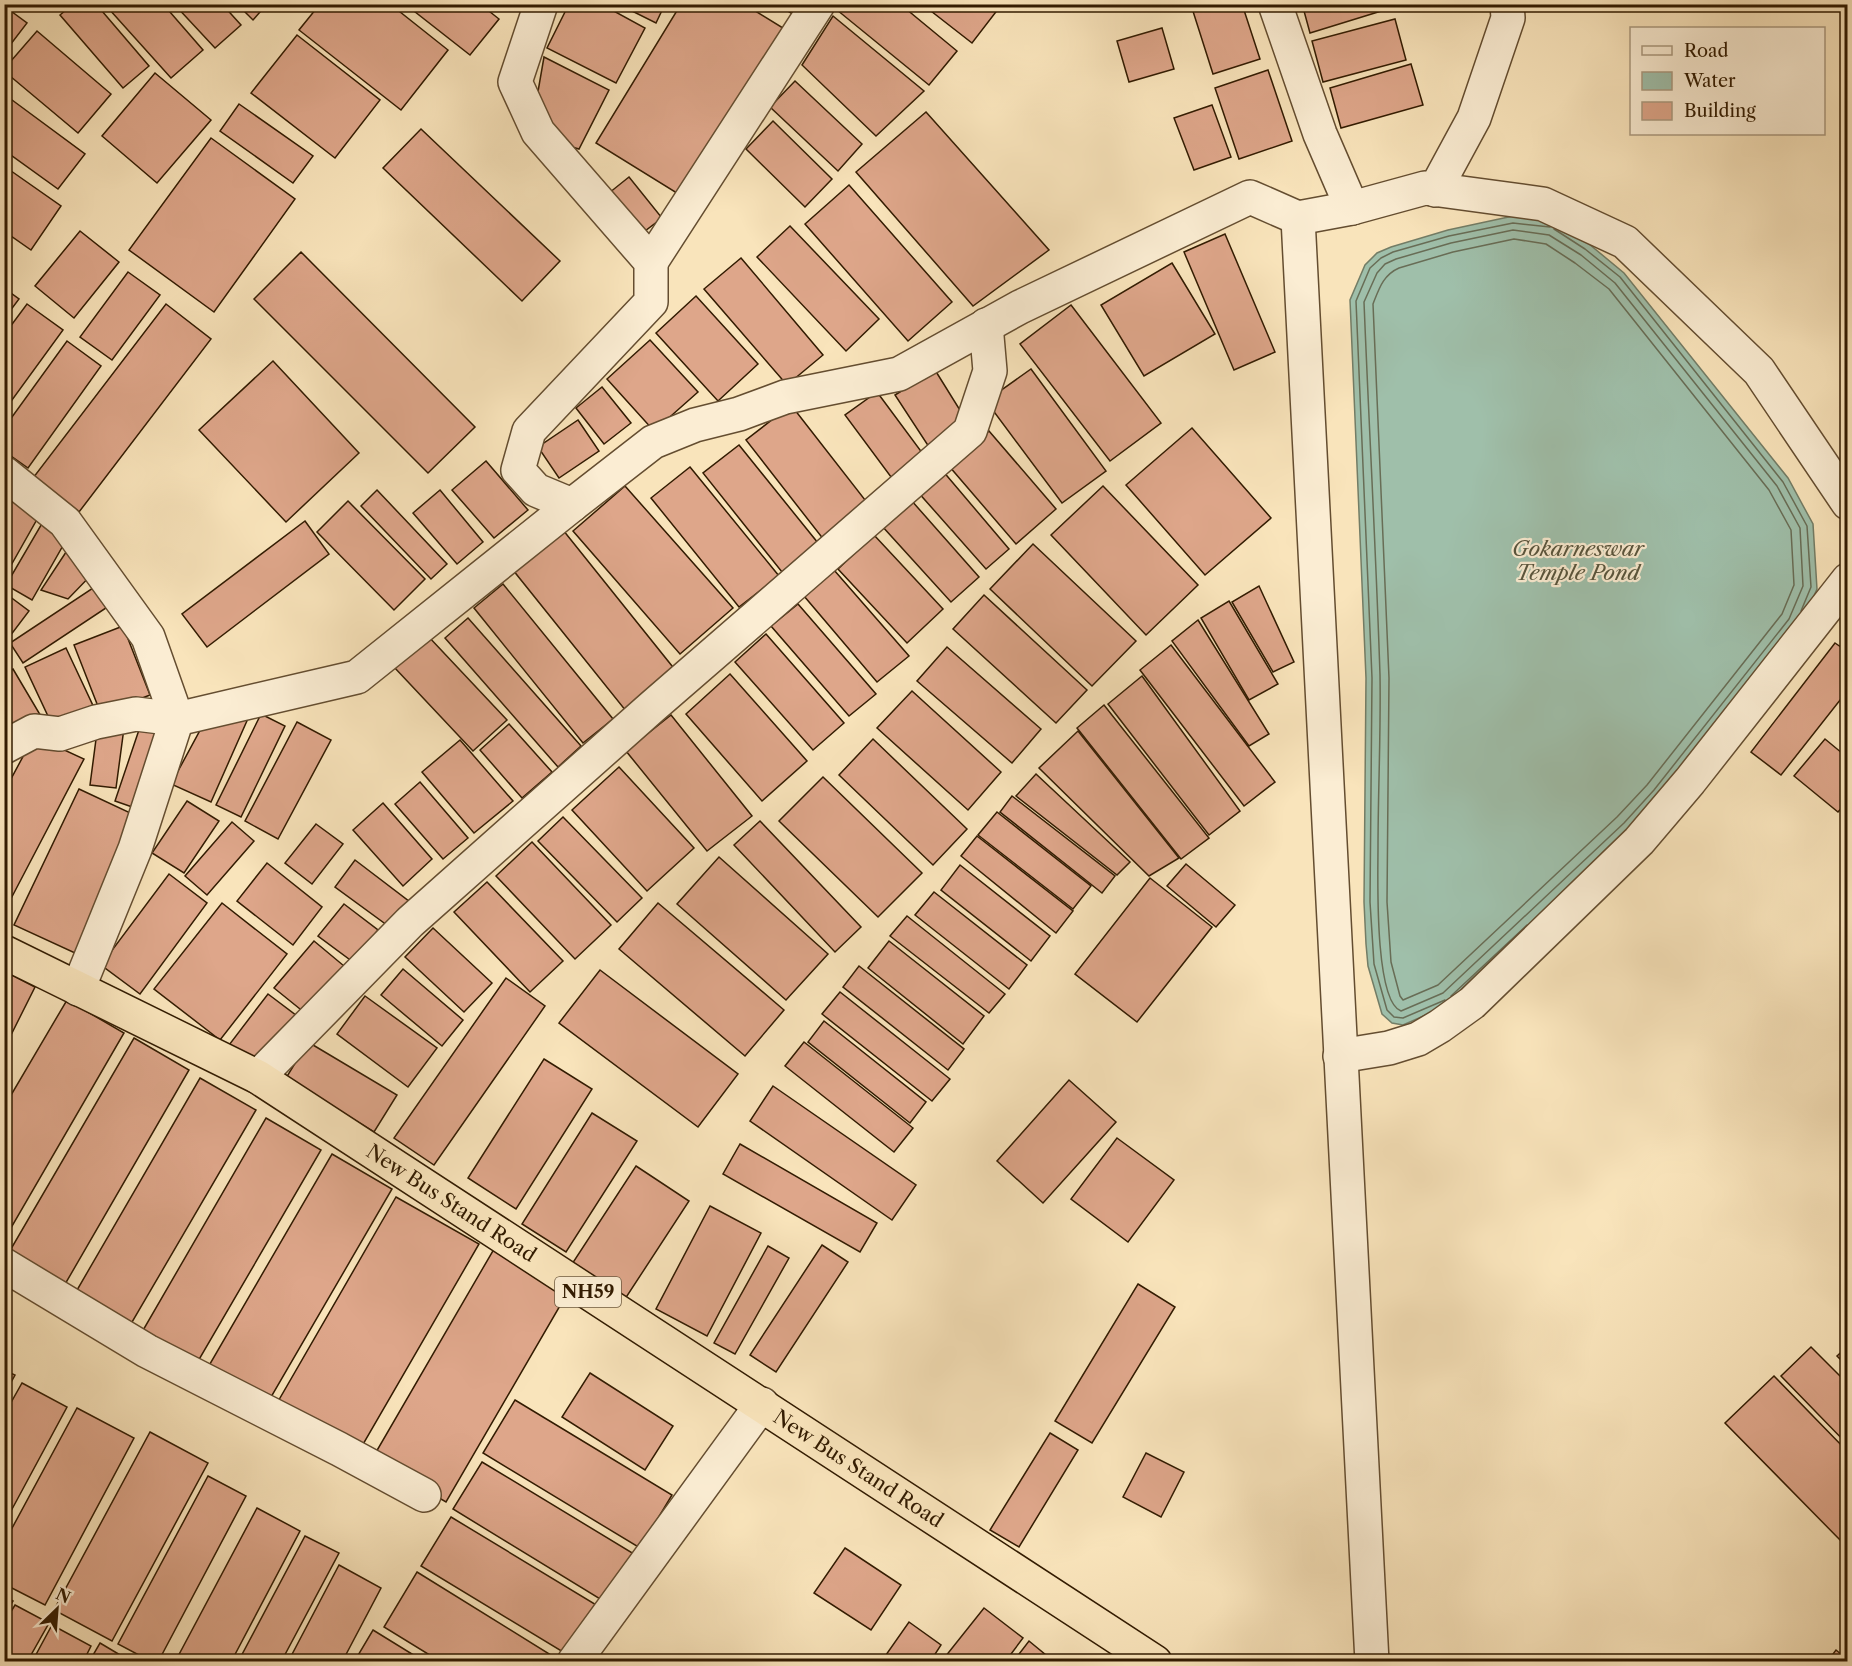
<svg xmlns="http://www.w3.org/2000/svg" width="1852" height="1666" viewBox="0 0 1852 1666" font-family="'Libre Caslon Text',serif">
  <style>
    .water { fill: #9fbfaa; stroke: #737d66; stroke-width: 1.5 }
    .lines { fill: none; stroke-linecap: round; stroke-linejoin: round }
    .shore { stroke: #686d56; stroke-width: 1.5 }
    .building { fill: #dea68a; stroke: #321b01; stroke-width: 1.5 }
    .minor-casing { stroke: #644d30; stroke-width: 36 }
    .trunk-casing { stroke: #321b01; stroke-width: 36 }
    .minor { stroke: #fbedd3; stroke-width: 33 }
    .trunk { stroke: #f9e4bb; stroke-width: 33 }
    .labels { text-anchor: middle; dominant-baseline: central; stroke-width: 4.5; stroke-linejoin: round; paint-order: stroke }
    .shield { fill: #fbedd3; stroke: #6e5a40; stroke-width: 1.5 }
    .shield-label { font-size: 18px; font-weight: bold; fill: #321b01 }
    .street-label { font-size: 20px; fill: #321b01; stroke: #fbedd3 }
    .water-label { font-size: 21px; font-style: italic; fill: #58543c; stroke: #fbedd3 }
  </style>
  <rect width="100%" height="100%" fill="#f9e4bb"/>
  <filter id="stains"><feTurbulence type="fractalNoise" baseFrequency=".00333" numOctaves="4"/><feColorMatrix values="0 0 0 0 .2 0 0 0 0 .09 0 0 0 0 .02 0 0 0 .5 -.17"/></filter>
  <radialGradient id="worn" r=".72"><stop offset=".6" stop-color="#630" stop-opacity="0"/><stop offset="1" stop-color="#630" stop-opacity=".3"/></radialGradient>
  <!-- water -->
  <polygon class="water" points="1513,216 1554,222 1589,244 1624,273 1788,478 1813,524 1817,589 1801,625 1664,799 1451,1004 1403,1025 1392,1023 1382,1014 1368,966 1366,944 1364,902 1366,678 1350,300 1365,265 1377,253 1391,247 1448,230"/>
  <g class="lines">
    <!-- shore -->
    <g class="shore">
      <polyline points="1554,229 1585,249 1620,277 1783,482 1807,526 1811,587 1801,611"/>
      <path d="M1513,230L1549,235L1581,255L1615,283L1777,486L1800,528L1803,586L1789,619L1654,790L1624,823L1443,993L1401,1011C1374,1001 1378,875 1378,848C1378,791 1381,733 1380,675C1376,551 1369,427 1364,302L1377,273L1385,264L1396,259L1451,243Z"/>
      <path d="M1514,239L1546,244L1575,263L1609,289L1769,490L1791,530L1794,585L1782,614L1647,785L1617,817L1438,985L1403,1000L1400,996L1391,962L1387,902L1389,678L1373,304C1379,289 1383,275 1399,268L1453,252Z"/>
      <polyline points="1451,996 1527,925"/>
      <polyline points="1445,1000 1403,1018 1394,1017 1387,1010 1374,964 1370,902 1372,678 1356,301 1370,268 1381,258 1393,252 1449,236 1513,223 1550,227"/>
    </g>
  </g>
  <!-- building -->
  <g class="building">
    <polygon points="73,4 96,4 149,66 123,88 60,15"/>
    <polygon points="114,4 163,4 203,50 171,78 109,9"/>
    <polygon points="174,4 222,4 241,25 215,48"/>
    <polygon points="237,4 267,4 253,20"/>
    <polygon points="320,4 390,4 448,50 401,110 299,30"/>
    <polygon points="405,4 480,4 499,19 470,55"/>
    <polygon points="569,4 601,4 645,28 616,83 547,48"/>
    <polygon points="618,4 665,4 656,23"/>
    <polygon points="681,4 744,4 783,28 680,195 596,143"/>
    <polygon points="776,4 810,4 801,19"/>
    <polygon points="842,4 900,4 957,51 929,85 837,10"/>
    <polygon points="922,4 1002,4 972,43"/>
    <polygon points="1242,4 1260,59 1213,74 1191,5"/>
    <polygon points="1326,4 1404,4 1310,33 1304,11"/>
    <polygon points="4,6 27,23 4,53"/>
    <polygon points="833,16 924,91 876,136 802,65"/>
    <polygon points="1395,19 1406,60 1323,82 1312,41"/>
    <polygon points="1162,28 1174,69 1129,82 1117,41"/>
    <polygon points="37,31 111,94 78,133 4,71 4,69"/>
    <polygon points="297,35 380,100 335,158 251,93"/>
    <polygon points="544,57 609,90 579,149 551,141 536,103"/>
    <polygon points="1411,64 1423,105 1341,128 1330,88"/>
    <polygon points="1268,70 1292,141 1239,159 1215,88"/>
    <polygon points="155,73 211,120 157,183 102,136"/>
    <polygon points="795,81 862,144 838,171 770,107"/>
    <polygon points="8,97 85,154 58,189 4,150 4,102"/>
    <polygon points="239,104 313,156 293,183 220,131"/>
    <polygon points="1212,105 1231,157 1194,170 1174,118"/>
    <polygon points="926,112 1049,250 973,306 856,172"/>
    <polygon points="773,121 832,179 805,207 746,149"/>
    <polygon points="421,129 560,261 522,301 383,168"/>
    <polygon points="211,138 295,199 214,312 129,250"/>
    <polygon points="4,166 61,206 31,250 4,231"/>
    <polygon points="629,177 662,218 641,234 609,193"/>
    <polygon points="849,185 952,302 908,341 805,224"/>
    <polygon points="790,226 879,319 846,351 757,257"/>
    <polygon points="80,231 119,262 74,318 35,286"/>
    <polygon points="1225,234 1275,352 1234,370 1184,252"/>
    <polygon points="301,252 475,427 428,473 254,299"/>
    <polygon points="741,258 823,355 787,385 704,289"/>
    <polygon points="1172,263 1215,334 1144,376 1101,305"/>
    <polygon points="128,272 160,295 112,360 80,337"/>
    <polygon points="4,288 19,299 4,319"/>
    <polygon points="696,296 758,364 718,401 656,333"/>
    <polygon points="27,304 63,330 4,411 4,335"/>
    <polygon points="166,304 211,339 79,512 33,478"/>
    <polygon points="1071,305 1161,423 1110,461 1020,344"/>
    <polygon points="650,340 698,392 654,431 607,379"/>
    <polygon points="67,341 101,366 28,468 4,451 4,428"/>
    <polygon points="273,361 359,453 286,522 199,430"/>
    <polygon points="1031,369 1106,471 1062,503 986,401"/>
    <polygon points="935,370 968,423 929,447 895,395"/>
    <polygon points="602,387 631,423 604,444 576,408"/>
    <polygon points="877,392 926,458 894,481 845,415"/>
    <polygon points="791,405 869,505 824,540 746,440"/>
    <polygon points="578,420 599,451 559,478 538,447"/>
    <polygon points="1192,428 1271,518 1205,575 1126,485"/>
    <polygon points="989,431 1056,509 1016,544 949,466"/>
    <polygon points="739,445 818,543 782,572 703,473"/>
    <polygon points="486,461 528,510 494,538 452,490"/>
    <polygon points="690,467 779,576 739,607 651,498"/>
    <polygon points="942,470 1009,549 986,569 917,491"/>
    <polygon points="625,486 733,608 680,654 573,531"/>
    <polygon points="1103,486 1198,585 1146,635 1051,535"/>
    <polygon points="377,490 447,564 431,579 361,506"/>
    <polygon points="440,490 483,542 457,564 413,513"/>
    <polygon points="7,496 40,514 5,576 4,500"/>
    <polygon points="911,500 979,577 951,602 882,526"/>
    <polygon points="348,501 425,579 394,610 317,532"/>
    <polygon points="44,520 69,535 32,600 6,585"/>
    <polygon points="305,521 329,554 207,647 182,614"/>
    <polygon points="563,530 676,671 626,711 513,570"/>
    <polygon points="874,535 943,609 907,643 838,569"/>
    <polygon points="72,543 97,569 68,599 41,590"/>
    <polygon points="1033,544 1136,641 1092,686 990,589"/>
    <polygon points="834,570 909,656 877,682 804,596"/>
    <polygon points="102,582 115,602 23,663 10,643"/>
    <polygon points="503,584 613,719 583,743 474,608"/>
    <polygon points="1259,586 1294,662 1273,672 1232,602"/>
    <polygon points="5,593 29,611 4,644 4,593"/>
    <polygon points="984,595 1087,690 1056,723 953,629"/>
    <polygon points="1229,601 1278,684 1249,700 1201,618"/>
    <polygon points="798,604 876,694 849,716 771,626"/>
    <polygon points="468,618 581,746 558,767 445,638"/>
    <polygon points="1198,620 1269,734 1249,746 1172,641"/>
    <polygon points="123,626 150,695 101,714 74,645"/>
    <polygon points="766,634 844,723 813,750 735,662"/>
    <polygon points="427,635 507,720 473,751 394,667"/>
    <polygon points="1835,643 1848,652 1848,690 1781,775 1751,752"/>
    <polygon points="1171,645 1275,782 1244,806 1140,670"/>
    <polygon points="947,647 1041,729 1012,763 917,681"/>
    <polygon points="66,648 96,712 55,731 25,667"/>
    <polygon points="13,669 42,718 14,734 4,717 4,674"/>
    <polygon points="730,674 807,761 762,801 686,714"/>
    <polygon points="1142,676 1240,811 1209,835 1108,704"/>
    <polygon points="912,691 1001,772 968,810 877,728"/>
    <polygon points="1104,705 1209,838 1181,859 1077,728"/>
    <polygon points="250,714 211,802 171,784 204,723"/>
    <polygon points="261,714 285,726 241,817 216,805"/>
    <polygon points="671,715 752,816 707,851 626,751"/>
    <polygon points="143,718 166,726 138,809 115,801"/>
    <polygon points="297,722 331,740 278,839 245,821"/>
    <polygon points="98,724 124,728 116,788 90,785"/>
    <polygon points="509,724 552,772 522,798 480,750"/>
    <polygon points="1078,731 1179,858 1149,876 1039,768"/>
    <polygon points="34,736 84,759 4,912 4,792"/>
    <polygon points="873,739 967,829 933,865 839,775"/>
    <polygon points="1825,739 1848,758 1848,801 1838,812 1794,776"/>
    <polygon points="460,740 513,801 474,833 422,772"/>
    <polygon points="619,767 694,848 647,891 572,810"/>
    <polygon points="1036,774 1130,862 1117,875 1016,796"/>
    <polygon points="823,777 922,873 878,917 779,821"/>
    <polygon points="420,782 468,838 443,859 395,804"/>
    <polygon points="79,789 139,817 75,953 14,925"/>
    <polygon points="1012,796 1115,876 1102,893 1000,812"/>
    <polygon points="187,801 219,821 184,873 152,853"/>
    <polygon points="383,803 432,859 403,886 353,830"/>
    <polygon points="997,812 1091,886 1073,909 978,835"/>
    <polygon points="563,817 642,898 617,922 538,841"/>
    <polygon points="760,821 861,927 835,952 734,845"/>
    <polygon points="232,822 254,841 207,895 185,876"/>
    <polygon points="316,824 343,844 312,884 285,863"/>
    <polygon points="977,836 1073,911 1056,933 961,856"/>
    <polygon points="532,842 611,925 575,959 496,876"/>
    <polygon points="719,857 828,954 786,1000 677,904"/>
    <polygon points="355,860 410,902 391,928 335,887"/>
    <polygon points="267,863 322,907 293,945 237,901"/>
    <polygon points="1186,864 1235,905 1216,927 1167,886"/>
    <polygon points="960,865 1050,936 1031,961 941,890"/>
    <polygon points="169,874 207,903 140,994 101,965"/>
    <polygon points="1150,878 1212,927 1137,1022 1075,974"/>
    <polygon points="487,882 563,961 530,992 454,912"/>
    <polygon points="934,892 1027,965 1009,989 915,915"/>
    <polygon points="222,903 287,954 220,1040 154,989"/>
    <polygon points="658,903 784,1010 745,1056 619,949"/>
    <polygon points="344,904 378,930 353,962 318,936"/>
    <polygon points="907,916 1005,994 989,1013 890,936"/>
    <polygon points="433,928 492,983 464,1012 405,957"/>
    <polygon points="314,941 344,966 305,1013 274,988"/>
    <polygon points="889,941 984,1016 963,1044 868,968"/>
    <polygon points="859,966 964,1049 948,1070 843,987"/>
    <polygon points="403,969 463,1020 442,1046 381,995"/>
    <polygon points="600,970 738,1074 698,1127 559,1023"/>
    <polygon points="4,971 35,987 4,1049"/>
    <polygon points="506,978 545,1006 434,1165 394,1138"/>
    <polygon points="840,992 950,1079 932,1101 822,1014"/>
    <polygon points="268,994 297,1016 257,1067 229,1045"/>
    <polygon points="365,996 437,1048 408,1087 337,1034"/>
    <polygon points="67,1000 124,1033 4,1240 4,1107"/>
    <polygon points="824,1021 926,1102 910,1123 808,1042"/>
    <polygon points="134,1038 189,1070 64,1286 8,1254"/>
    <polygon points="308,1042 397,1095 374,1132 286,1078"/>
    <polygon points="804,1042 913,1128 894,1152 785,1066"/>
    <polygon points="544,1059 592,1089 516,1209 468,1178"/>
    <polygon points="200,1078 256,1110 128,1329 73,1297"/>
    <polygon points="1069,1080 1116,1122 1043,1203 997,1161"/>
    <polygon points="773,1086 916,1185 892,1220 750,1121"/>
    <polygon points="592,1113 637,1141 566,1252 522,1224"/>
    <polygon points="266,1118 321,1150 197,1363 142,1332"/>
    <polygon points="1117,1138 1174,1180 1128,1242 1071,1199"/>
    <polygon points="740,1144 877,1223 860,1252 723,1174"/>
    <polygon points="332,1154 392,1189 267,1404 207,1369"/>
    <polygon points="636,1166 689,1201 625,1299 572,1264"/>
    <polygon points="396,1197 479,1244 358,1453 276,1405"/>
    <polygon points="710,1206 761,1233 707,1336 656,1309"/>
    <polygon points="822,1245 848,1262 776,1372 750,1355"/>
    <polygon points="768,1246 789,1258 735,1354 714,1343"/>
    <polygon points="494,1249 568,1292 446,1502 372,1459"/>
    <polygon points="1138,1284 1175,1307 1092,1443 1055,1421"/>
    <polygon points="1848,1346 1848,1367 1837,1356"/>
    <polygon points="1811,1347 1848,1384 1848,1445 1781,1376"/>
    <polygon points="4,1370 15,1375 4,1395"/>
    <polygon points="590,1373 673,1426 645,1470 562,1417"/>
    <polygon points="1774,1376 1848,1452 1848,1543 1845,1545 1725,1423"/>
    <polygon points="22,1383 67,1407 4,1524 4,1415"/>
    <polygon points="515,1400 672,1495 640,1548 483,1453"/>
    <polygon points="77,1408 134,1438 45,1605 4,1584 4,1543"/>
    <polygon points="150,1432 208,1463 112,1641 54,1610"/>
    <polygon points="1050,1433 1078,1450 1019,1547 990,1530"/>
    <polygon points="1146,1453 1184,1472 1161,1517 1123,1497"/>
    <polygon points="482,1462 634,1554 605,1602 453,1509"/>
    <polygon points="208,1476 246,1496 158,1662 152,1662 118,1644"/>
    <polygon points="257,1508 300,1531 231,1662 175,1662"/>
    <polygon points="451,1517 598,1606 568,1655 421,1566"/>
    <polygon points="305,1536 339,1553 281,1662 238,1662"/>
    <polygon points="845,1548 901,1585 871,1630 814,1593"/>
    <polygon points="339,1565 381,1588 342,1662 288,1662"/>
    <polygon points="417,1572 559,1660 558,1662 441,1662 384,1627"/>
    <polygon points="4,1596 13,1601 4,1615"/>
    <polygon points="15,1605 49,1623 27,1662 4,1662 4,1623"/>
    <polygon points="984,1608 1023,1638 1005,1662 941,1662"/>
    <polygon points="909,1622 941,1645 930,1662 881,1662"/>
    <polygon points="52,1625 91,1646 83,1662 32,1662"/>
    <polygon points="373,1630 425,1662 354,1662"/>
    <polygon points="1029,1641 1052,1660 1051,1662 1013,1662"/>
    <polygon points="100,1643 132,1662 89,1662"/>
    <polygon points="1836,1650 1848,1660 1848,1662 1827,1662"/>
  </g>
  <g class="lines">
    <defs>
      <g id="minor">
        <polyline points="541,4 515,82 538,132 651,262 651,302 529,431 518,470 536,490 572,505 653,442 695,425 739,414 785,397 899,374 1020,307 1250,197 1298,218 1352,208 1425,188 1543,204 1625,242 1759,371 1848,503"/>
        <polyline points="1275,4 1320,134 1352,208"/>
        <polyline points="1435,190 1474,118 1508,18 1507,4"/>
        <polyline points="1298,218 1372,1662"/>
        <polyline points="651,262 818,4"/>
        <polyline points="4,473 65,522 148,637 177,719 135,849 78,989"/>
        <polyline points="4,747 34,731 60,734 96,722 136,714 177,719 357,677 572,505"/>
        <polyline points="1340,1056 1389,1048 1418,1039 1440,1026 1472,1003 1639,841 1690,781 1848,580"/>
        <polyline points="258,1077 410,922 652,707 970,431 990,371 986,325"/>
        <polyline points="4,1265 147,1351 339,1449 424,1495"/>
        <polyline points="574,1662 762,1404"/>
      </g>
      <g id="trunk">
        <path id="s1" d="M4,952L258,1077L1155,1662"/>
      </g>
    </defs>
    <!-- minor casing -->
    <use href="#minor" class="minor-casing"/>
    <!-- trunk casing -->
    <use href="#trunk" class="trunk-casing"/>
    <!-- minor -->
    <use href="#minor" class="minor"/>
    <!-- trunk -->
    <use href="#trunk" class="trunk"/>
  </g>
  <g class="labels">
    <!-- shield labels -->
    <rect class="shield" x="555" y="1277" width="66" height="30" rx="4.5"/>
    <g class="shield-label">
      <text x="588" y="1292">NH59</text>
    </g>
    <!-- street labels -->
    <g class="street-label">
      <text stroke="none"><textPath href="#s1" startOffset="514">New Bus Stand Road</textPath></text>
      <text stroke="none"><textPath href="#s1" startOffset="1000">New Bus Stand Road</textPath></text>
    </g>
    <!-- water labels -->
    <g class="water-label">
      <text x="1578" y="548">Gokarneswar<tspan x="1578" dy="24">Temple Pond</tspan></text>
    </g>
  </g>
  <!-- margin -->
  <rect width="1852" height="1666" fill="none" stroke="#f9e4bb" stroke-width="24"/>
  <rect x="6" y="6" width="1840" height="1654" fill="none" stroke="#321b01" stroke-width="3"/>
  <rect x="12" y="12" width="1828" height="1642" fill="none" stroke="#321b01" stroke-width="1.5"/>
  <!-- legend -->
  <rect x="1630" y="27" width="195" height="108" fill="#fbedd3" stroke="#ab997f" stroke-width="1.5"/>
  <rect x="1642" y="46" width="30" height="9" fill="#fbedd3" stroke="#ab997f" stroke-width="1.5"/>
  <text x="1684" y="57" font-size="18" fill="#321b01">Road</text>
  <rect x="1642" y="72" width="30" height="18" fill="#9fbfaa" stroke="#ab997f" stroke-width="1.5"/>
  <text x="1684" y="87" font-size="18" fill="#321b01">Water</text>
  <rect x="1642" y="102" width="30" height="18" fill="#dea68a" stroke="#ab997f" stroke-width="1.5"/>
  <text x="1684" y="117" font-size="18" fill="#321b01">Building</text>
  <!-- north arrow -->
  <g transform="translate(57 1609) rotate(25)" stroke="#fbedd3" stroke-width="4.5" paint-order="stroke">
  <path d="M0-4.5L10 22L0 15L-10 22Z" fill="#321b01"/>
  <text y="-9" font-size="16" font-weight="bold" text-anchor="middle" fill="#321b01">N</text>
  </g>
  <rect width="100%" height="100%" filter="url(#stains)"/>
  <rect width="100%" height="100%" fill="url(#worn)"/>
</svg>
